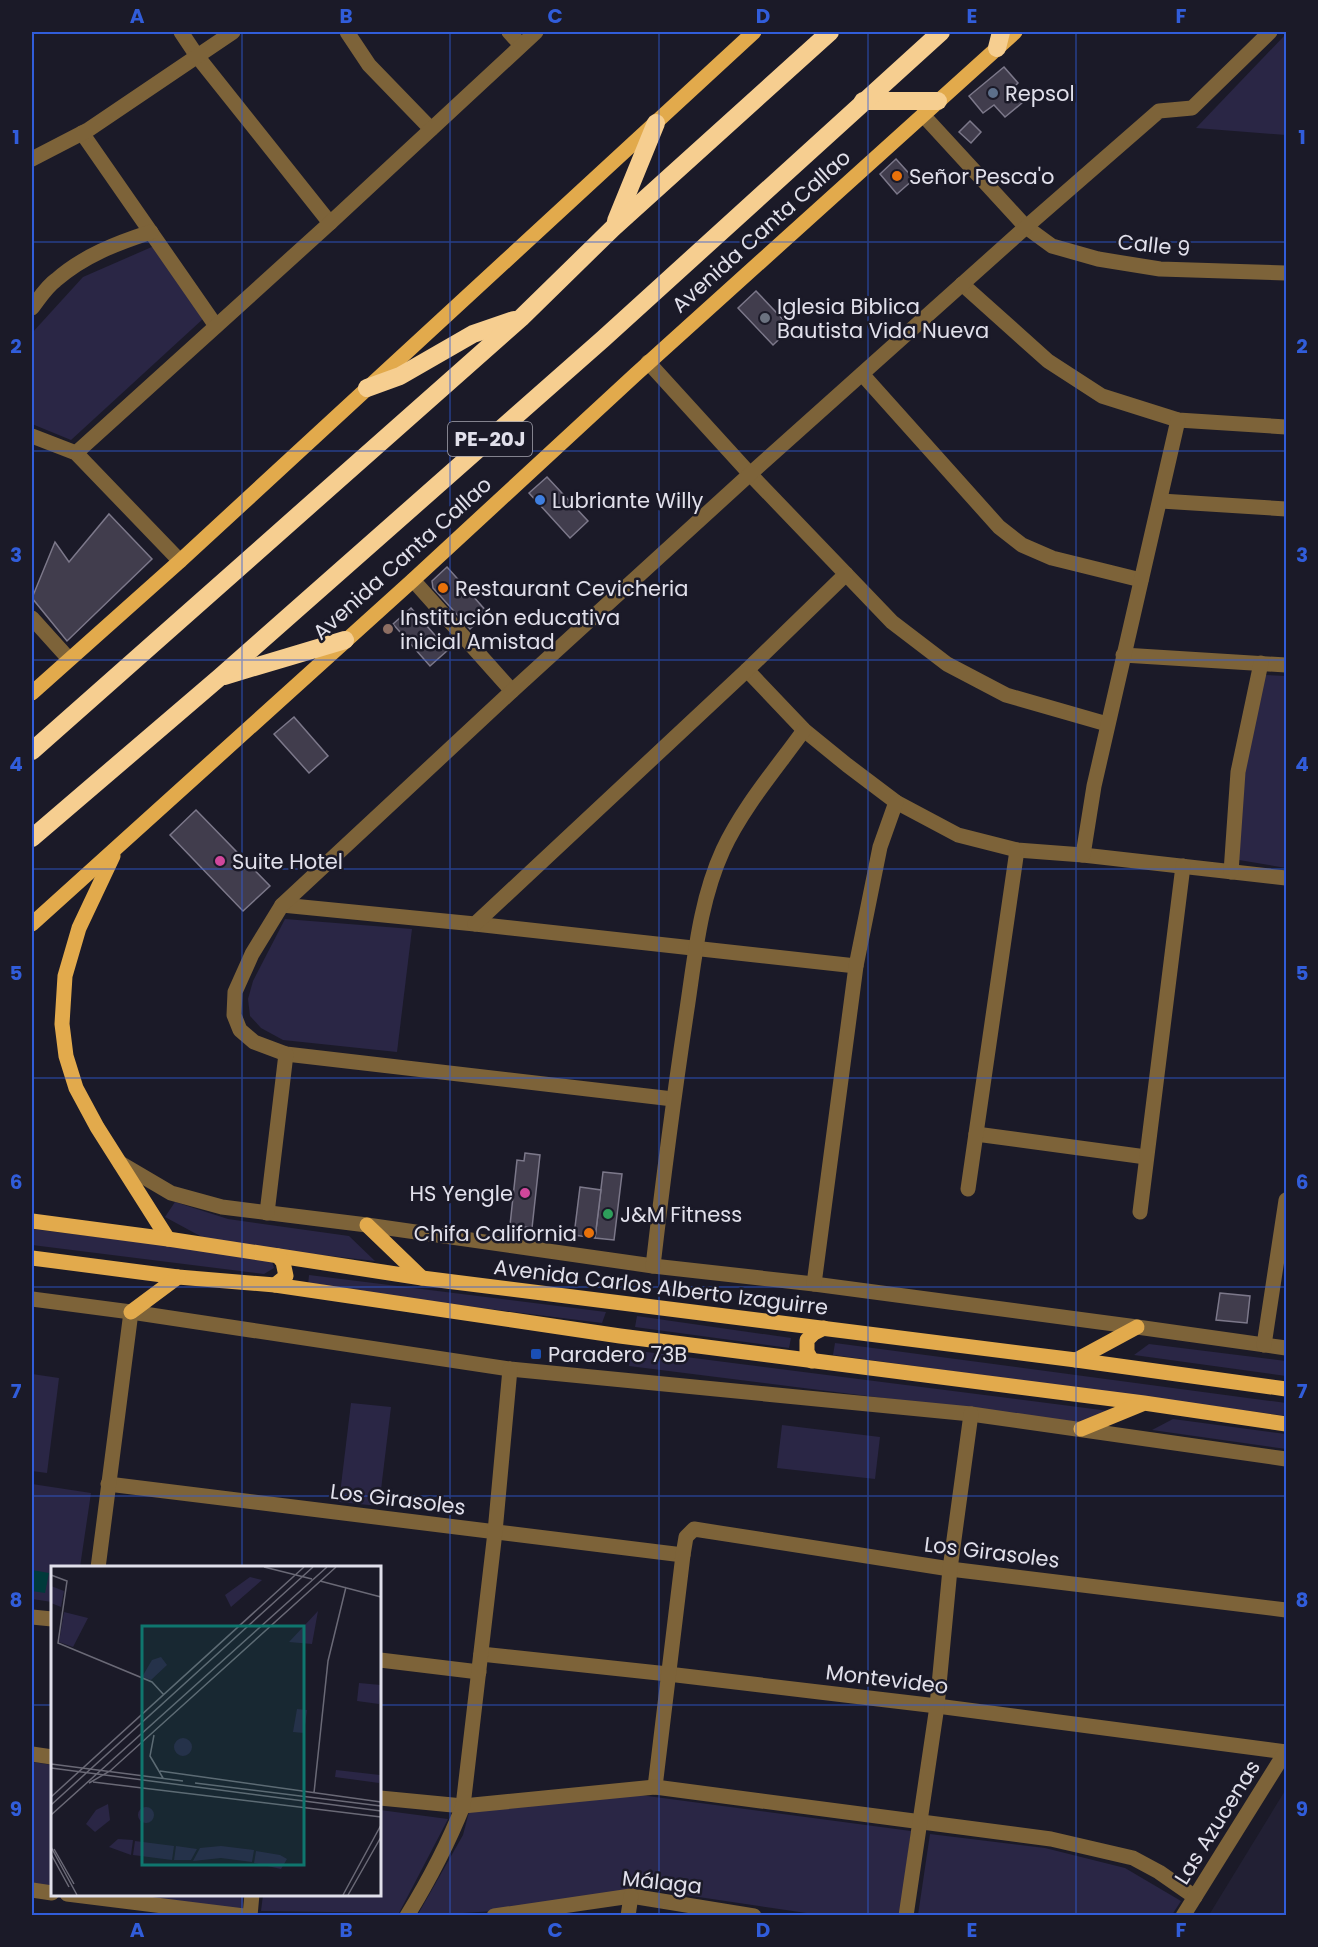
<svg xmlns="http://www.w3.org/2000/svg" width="1318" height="1947" viewBox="0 0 1318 1947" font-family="Poppins,sans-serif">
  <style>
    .built { fill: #222034 }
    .green { fill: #2a2645 }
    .water { fill: #003a3b }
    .building { fill: #413d4d; stroke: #7c788a; stroke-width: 1.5 }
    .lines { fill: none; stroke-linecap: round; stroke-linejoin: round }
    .minor { stroke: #7d6339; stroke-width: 15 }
    .major { stroke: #e2aa4c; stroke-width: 15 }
    .highway { stroke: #f6ce90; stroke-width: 18 }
    .grid { fill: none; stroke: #315dda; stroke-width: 1.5; stroke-opacity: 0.55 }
    .service-dot { fill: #5c6f8a; stroke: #1b1a28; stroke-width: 2 }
    .food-dot { fill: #e8710a; stroke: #1b1a28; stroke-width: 2 }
    .worship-dot { fill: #6b7280; stroke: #1b1a28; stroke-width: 2 }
    .shop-dot { fill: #3f7fe0; stroke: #1b1a28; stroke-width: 2 }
    .education-dot { fill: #8d6e63; stroke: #1b1a28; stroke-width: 2 }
    .hotel-dot { fill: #d1479c; stroke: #1b1a28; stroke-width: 2 }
    .leisure-dot { fill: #2e9e5b; stroke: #1b1a28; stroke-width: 2 }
    .transit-dot { fill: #1a4fb4; stroke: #1b1a28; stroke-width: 2 }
    .labels { text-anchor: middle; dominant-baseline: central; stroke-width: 5; stroke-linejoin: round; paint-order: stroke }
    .shield { fill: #1b1a28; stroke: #a6a5b0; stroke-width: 1.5 }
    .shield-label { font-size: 20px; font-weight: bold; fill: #e1e0eb }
    .poi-label { font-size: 21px; fill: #e1e0eb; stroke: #1b1a28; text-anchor: start }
    .street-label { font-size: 21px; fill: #e1e0eb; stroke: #1b1a28 }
    .inset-road { fill: none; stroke: #6a6976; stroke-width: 1.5 }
    .view { fill: #0f766e; fill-opacity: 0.15; stroke: #0f766e; stroke-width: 3 }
    .inset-edge { fill: none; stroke: #e1e0eb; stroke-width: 3 }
    .neatline { fill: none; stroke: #315dda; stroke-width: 2 }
    .grid-label { font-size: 20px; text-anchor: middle; font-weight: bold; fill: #315dda }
  </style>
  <rect width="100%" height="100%" fill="#1b1a28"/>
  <!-- built -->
  <polygon class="built" points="1286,1789 1286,1915 1209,1915"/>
  <!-- green -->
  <g class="green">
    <polygon points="1286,34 1286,135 1196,128"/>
    <polygon points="154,246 204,318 71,440 32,424 32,333 83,277"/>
    <polygon points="1265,675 1286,676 1286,868 1233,859 1244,764"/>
    <polygon points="285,919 412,929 397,1052 283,1040 261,1028 250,1016 248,999 253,981"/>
    <polygon points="175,1202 228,1219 349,1236 375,1261 213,1243 165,1217"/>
    <polygon points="32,1229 271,1258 274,1268 264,1274 32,1245"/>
    <polygon points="309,1275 606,1312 602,1323 308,1286"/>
    <polygon points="637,1316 791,1338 789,1348 635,1327"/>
    <polygon points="835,1343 1286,1403 1286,1416 833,1355"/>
    <polygon points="1149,1344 1286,1361 1286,1376 1134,1355"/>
    <polygon points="631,1350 1117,1412 1097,1425 629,1366"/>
    <polygon points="32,1374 59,1378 47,1473 32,1471"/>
    <polygon points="351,1403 391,1407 379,1506 339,1502"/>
    <polygon points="1173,1419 1286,1434 1286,1449 1152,1430"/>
    <polygon points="782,1425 880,1437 875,1479 777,1468"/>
    <polygon points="32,1484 91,1493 80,1567 52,1568 52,1602 32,1599"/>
    <polygon points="32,1762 52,1765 52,1886 32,1884"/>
    <polygon points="640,1795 911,1831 900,1915 820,1915 645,1889 624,1890 525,1909 417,1916 463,1835 469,1812"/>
    <polygon points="380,1810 448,1819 399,1913 261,1911 263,1895 380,1894"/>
    <polygon points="930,1834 1045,1848 1125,1868 1181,1901 1172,1915 918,1915"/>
    <polygon points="117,1895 244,1895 242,1910"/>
  </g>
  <!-- water -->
  <polygon class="water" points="32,1570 49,1573 45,1593 32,1591"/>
  <!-- building -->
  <g class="building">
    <polygon points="1004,67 1018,83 1011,90 1022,103 1005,117 994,105 983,113 969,96"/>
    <polygon points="970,121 981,132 971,143 959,132"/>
    <polygon points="896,159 914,179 897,194 880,174"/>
    <polygon points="756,291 791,328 773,345 738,308"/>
    <polygon points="547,477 588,521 570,538 529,493"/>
    <polygon points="109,514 152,559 67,641 32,598 55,542 69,562"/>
    <polygon points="447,567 488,613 470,629 433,588 432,581"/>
    <polygon points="411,608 448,650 430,666 393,624"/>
    <polygon points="294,717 328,756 309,773 274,734"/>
    <polygon points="196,810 270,886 243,911 170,835"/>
    <polygon points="525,1153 540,1155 532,1228 510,1225 517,1160 524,1161"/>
    <polygon points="603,1172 622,1174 614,1240 595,1238"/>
    <polygon points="580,1187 601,1190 595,1238 574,1235"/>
    <polygon points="1220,1293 1250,1296 1247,1323 1216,1320"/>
  </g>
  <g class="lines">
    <!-- minor -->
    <g class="minor">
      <polyline points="181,32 197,56 330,223"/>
      <polyline points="347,32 369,65 431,129"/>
      <polyline points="509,32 521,45"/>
      <polyline points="923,115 1026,227 1052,246 1098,259 1160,269 1286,273"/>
      <polyline points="82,133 216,326"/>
      <polyline points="32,159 88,130 233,32"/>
      <polyline points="962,284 1048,361 1102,396 1178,420 1286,427"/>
      <path d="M32,308C39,299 46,287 56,280C83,256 117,243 151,232"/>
      <polyline points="648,362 750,474 892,622 947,664 1006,695 1107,724"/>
      <polyline points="862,374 999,527 1022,545 1052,558 1141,580"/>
      <polyline points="32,436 76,453 180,561"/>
      <polyline points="76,453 330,223 536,32"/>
      <polyline points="1161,501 1286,509"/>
      <polyline points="413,580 512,691"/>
      <polyline points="32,618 69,659"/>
      <polyline points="1123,655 1286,665"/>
      <polyline points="747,670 804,730 847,765 896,802 958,835 1017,850 1083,855 1286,878"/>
      <polyline points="1083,855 1094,786 1178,420"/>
      <polyline points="1231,872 1238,772 1261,663"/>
      <polyline points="282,905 475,924 856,966"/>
      <polyline points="475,924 747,670 846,574"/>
      <polyline points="673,1099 286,1054 254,1042 240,1030 234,1015 235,992 252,954 282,905 512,691 750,474 1026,227 1159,111 1192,108 1270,32"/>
      <polyline points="976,1134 1146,1157"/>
      <polyline points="120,1163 171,1193 222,1207 367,1225 653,1266 814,1284 1137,1327 1286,1348"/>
      <polyline points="968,1189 1017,850"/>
      <polyline points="1140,1212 1183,866"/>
      <polyline points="267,1213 286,1054"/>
      <path d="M653,1266C663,1180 674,1095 687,1009C695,956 700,900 723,850C743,807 776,769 804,730"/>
      <polyline points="814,1284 856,966 880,847 896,802"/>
      <polyline points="32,1299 131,1312 510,1369 971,1414 1286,1459"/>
      <polyline points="1264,1345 1286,1200"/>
      <polyline points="108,1484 683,1555"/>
      <polyline points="98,1568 131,1312"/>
      <polyline points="32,1617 52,1619"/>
      <polyline points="481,1654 668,1674 937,1706 1286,1752"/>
      <polyline points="380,1660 479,1672"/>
      <polyline points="32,1754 52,1757"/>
      <polyline points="655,1787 683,1555 686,1537 694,1529 950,1569 1286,1610"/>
      <polyline points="380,1798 463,1806 655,1787 1051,1839 1133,1858 1159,1872 1195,1897"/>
      <polyline points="32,1890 52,1893"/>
      <polyline points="67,1894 244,1916"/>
      <polyline points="250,1916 252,1894"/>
      <path d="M407,1916C429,1880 448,1844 463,1806L495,1532L510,1369"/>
      <polyline points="494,1916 631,1896 754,1916"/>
      <polyline points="628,1916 631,1896"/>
      <polyline points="906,1916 937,1706 950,1569 971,1414"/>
      <polyline points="1183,1916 1286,1751"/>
    </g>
    <!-- major -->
    <g class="major">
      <polyline points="32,693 180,561 754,32"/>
      <polyline points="113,856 79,928 65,976 62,1024 66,1056 76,1088 97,1127 168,1239"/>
      <polyline points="32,924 413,580 636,374 1015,32"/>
      <polyline points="32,1221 168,1239 422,1278 1076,1360 1286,1389"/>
      <polyline points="367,1225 422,1278"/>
      <polyline points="32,1258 178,1277 275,1285 620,1336 1144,1403 1286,1424"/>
      <polyline points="275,1285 286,1276 283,1262 278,1256"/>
      <polyline points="131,1312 178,1277"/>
      <polyline points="1076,1360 1137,1327"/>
      <polyline points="812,1361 807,1352 807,1340 814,1333 824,1328"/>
      <polyline points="1081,1429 1142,1404"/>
    </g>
    <!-- highway -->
    <g class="highway">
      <polyline points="997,48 1001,32"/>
      <polyline points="863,101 938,101"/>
      <polyline points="616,221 656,123"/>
      <polyline points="367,388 400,376 473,334 514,320"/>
      <polyline points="224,676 345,640"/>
      <polyline points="32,751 521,318 613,228 830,32"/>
      <polyline points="32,838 220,677 603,339 941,32"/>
    </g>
  </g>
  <!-- grid -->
  <path class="grid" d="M242,32V1568M450,32V1916M659,32V1916M868,32V1916M1076,32V1916M32,242H1286M32,451H1286M32,660H1286M32,869H1286M32,1078H1286M32,1287H1286M32,1496H1286M32,1705H52M380,1705H1286M242,1894V1916"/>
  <!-- markers -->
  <circle class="service-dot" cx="993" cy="93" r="6"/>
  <g class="food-dot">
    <circle cx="897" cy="176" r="6"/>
    <circle cx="443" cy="588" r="6"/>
    <circle cx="589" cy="1233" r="6"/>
  </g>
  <circle class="worship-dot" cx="765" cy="318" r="6"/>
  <circle class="shop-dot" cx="540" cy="500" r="6"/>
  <circle class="education-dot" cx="388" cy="629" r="6"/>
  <g class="hotel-dot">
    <circle cx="220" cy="861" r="6"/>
    <circle cx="525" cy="1193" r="6"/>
  </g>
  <circle class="leisure-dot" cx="608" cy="1214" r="6"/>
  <rect class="transit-dot" x="530" y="1348" width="12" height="12" rx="3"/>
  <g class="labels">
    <!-- shield labels -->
    <rect class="shield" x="448" y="422" width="84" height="34" rx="4.5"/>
    <g class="shield-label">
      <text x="490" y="439">PE-20J</text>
    </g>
    <!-- poi labels -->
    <g class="poi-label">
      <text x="1005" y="93">Repsol</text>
      <text x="909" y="176">Señor Pesca'o</text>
      <text x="777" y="306">Iglesia Biblica<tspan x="777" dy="24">Bautista Vida Nueva</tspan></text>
      <text x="552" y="500">Lubriante Willy</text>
      <text x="455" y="588">Restaurant Cevicheria</text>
      <text x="400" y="617">Institución educativa<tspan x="400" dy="24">inicial Amistad</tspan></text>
      <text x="232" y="861">Suite Hotel</text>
      <text x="513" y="1193" text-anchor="end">HS Yengle</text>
      <text x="620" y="1214">J&amp;M Fitness</text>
      <text x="577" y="1233" text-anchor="end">Chifa California</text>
      <text x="548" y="1354">Paradero 73B</text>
    </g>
    <!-- street labels -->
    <g class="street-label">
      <text transform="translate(761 231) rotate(-42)">Avenida Canta Callao</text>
      <text transform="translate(1154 245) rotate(6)">Calle 9</text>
      <text transform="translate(402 558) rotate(-42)">Avenida Canta Callao</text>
      <text transform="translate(661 1287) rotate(7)">Avenida Carlos Alberto Izaguirre</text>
      <text transform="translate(398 1499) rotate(7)">Los Girasoles</text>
      <text transform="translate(992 1552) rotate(7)">Los Girasoles</text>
      <text transform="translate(887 1679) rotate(7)">Montevideo</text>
      <text transform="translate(1217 1822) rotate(-58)">Las Azucenas</text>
      <text transform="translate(662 1882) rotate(6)">Málaga</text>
    </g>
  </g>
  <!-- overview -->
  <g transform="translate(51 1566)">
    <rect width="330" height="330" fill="#1b1a28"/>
    <path d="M199,11L211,14L180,41L174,29ZM0,20L13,25L10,41L0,37ZM267,45L261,78L238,76ZM13,46L37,52L22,81L8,76ZM110,91L116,99L100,114L91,111L101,94ZM308,117L330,119L328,138L306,135ZM246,143L256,144L253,167L242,166ZM123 181a9 9 0 1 1 18 0a9 9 0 1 1-18 0ZM285,204L329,209L328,217L284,211ZM57,238L59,254L44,266L35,258L45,244ZM87 249a8 8 0 1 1 16 0a8 8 0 1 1-16 0ZM67,273L82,274L80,289L58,281ZM84,275L123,280L121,294L82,289ZM125,280L146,283L140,294H123ZM170,280L203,284L201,296L170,292L142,295L149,282ZM205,285L229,289L236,293L230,303L203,297Z" fill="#2a2645"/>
    <path class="inset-road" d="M213,1L261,13M0,9L16,15L7,77L101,116L113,129M269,15L330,31M103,169L99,190L112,212M0,198L132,215M0,202L330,245M109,205L330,236M42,216L330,251M38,217L59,205L285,1M144,217L330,240M263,227L277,95L295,21M0,231L253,1M0,239L262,1M0,249L276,1M0,281L26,329M3,283L23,318M0,288L18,321M292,329L330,259M297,329L330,271"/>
    <path class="view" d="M91,60H253V299H91Z"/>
    <rect width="330" height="330" class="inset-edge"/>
  </g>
  <!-- border -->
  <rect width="1318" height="1947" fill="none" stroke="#1b1a28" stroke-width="66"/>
  <rect x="33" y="33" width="1252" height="1881" class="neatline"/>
  <g class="grid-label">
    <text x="137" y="23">A</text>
    <text x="346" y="23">B</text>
    <text x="555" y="23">C</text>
    <text x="763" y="23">D</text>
    <text x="972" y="23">E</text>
    <text x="1181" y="23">F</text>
    <text x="16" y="144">1</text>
    <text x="1302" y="144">1</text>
    <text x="16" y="353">2</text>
    <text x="1302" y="353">2</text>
    <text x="16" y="562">3</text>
    <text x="1302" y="562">3</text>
    <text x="16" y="771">4</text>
    <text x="1302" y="771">4</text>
    <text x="16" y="980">5</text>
    <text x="1302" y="980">5</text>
    <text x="16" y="1189">6</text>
    <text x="1302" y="1189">6</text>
    <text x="16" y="1398">7</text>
    <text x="1302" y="1398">7</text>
    <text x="16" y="1607">8</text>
    <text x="1302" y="1607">8</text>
    <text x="16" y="1816">9</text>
    <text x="1302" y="1816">9</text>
    <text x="137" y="1937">A</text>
    <text x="346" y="1937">B</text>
    <text x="555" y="1937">C</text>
    <text x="763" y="1937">D</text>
    <text x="972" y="1937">E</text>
    <text x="1181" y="1937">F</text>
  </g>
</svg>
